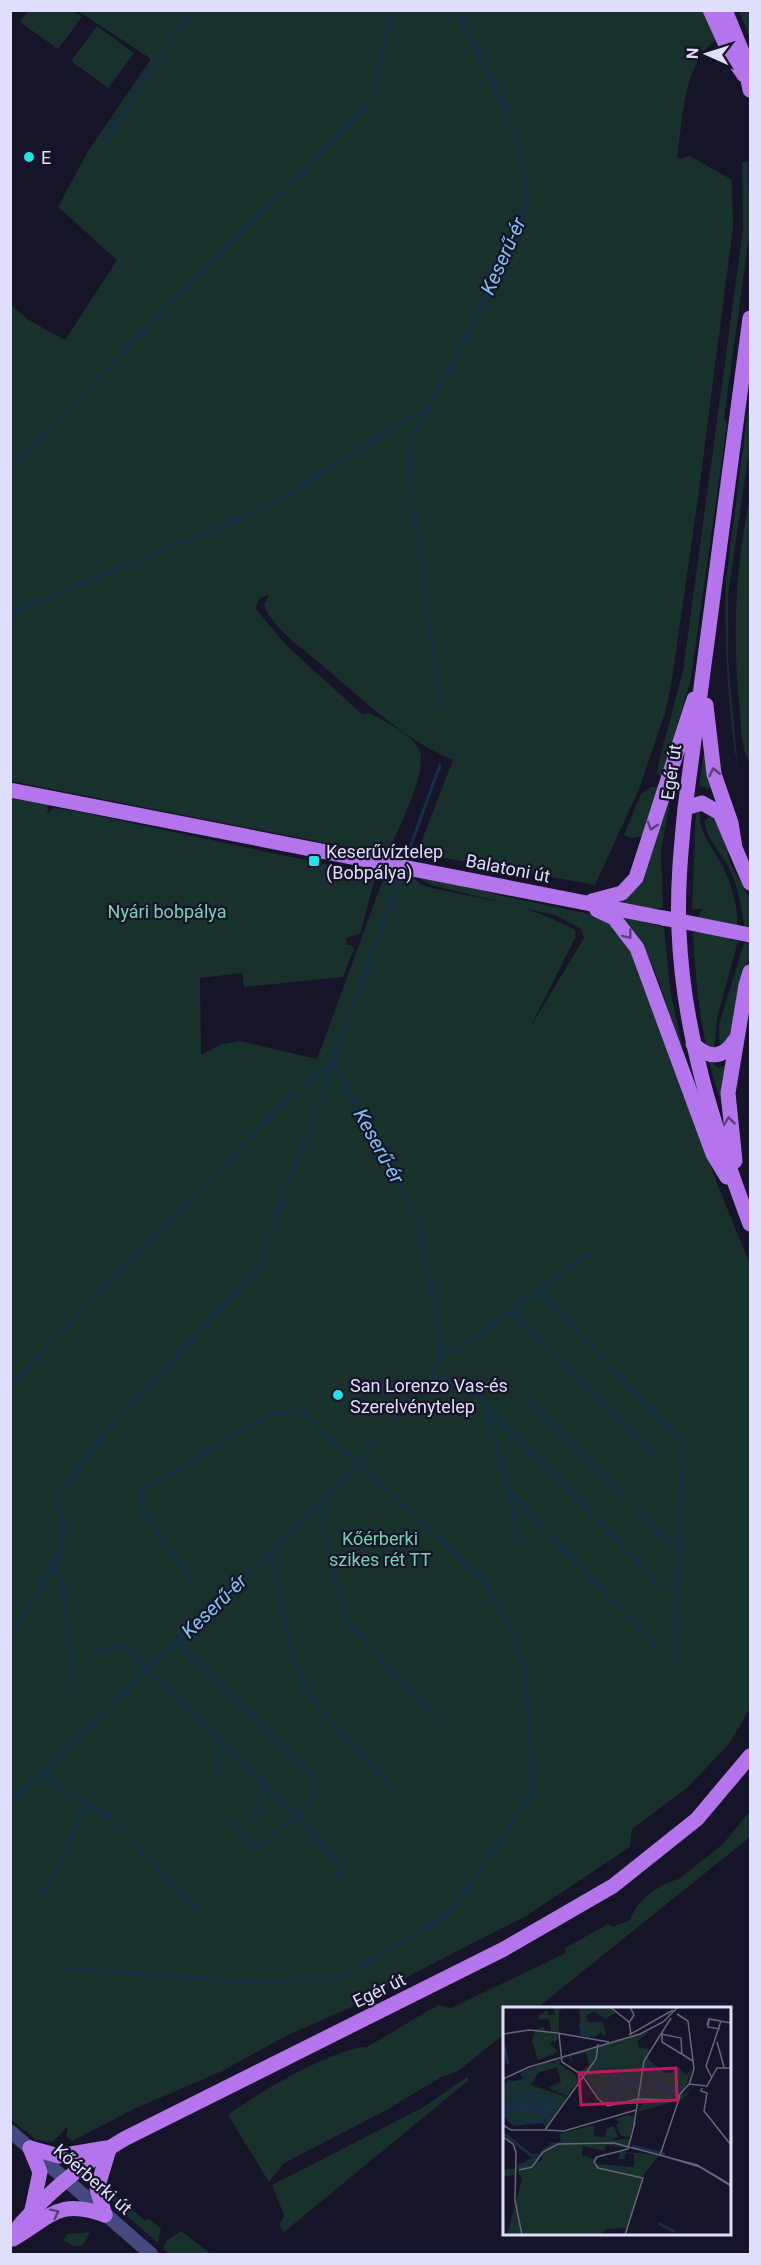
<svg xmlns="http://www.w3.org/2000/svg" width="761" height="2265" viewBox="0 0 761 2265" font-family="Roboto,sans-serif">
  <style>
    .green { fill: #18312d; fill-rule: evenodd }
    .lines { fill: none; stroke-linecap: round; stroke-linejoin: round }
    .stream { stroke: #162f49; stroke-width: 3 }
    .minor { stroke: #454980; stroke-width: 14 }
    .major { stroke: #b374ec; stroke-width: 15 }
    .major-bridge { stroke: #b374ec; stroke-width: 15 }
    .oneway { stroke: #5c3f80 }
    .poi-dot { fill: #24e2e2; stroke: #151428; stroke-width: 2 }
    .labels { text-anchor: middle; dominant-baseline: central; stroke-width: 4.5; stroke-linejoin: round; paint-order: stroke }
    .poi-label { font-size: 18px; fill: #dfdffb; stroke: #151428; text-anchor: start }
    .street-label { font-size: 18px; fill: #dfdffb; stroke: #151428 }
    .park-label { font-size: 18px; fill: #73d2b1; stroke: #151428 }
    .water-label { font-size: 20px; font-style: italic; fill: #7ac4ed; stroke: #151428 }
    .inset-river { fill: none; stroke: #162f49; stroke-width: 3 }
    .inset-road { fill: none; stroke: #66657c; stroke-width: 1.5 }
    .view { fill: #c2185b; fill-opacity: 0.15; stroke: #c2185b; stroke-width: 3 }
    .inset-edge { fill: none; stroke: #dfdffb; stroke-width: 3 }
  </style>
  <rect width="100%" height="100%" fill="#151428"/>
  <!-- green -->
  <g class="green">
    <polygon points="28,11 73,11 82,17 58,49 20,22"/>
    <path d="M78,11H709L716,40C682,65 683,121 677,159L690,156L732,180L733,227L698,498L671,686L665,713L639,789L595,885L417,853L453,760C404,740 362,699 322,665C302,648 279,633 266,610L264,605L269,595L260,598L255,608L289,648L362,714L370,713C385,722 411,733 419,749C429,768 399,829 390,847L377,853L11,781L10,304L27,319L65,340L117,260L58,207L88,151L151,59Z"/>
    <polygon points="739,11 750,11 750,38"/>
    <polygon points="97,26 134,53 108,88 71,61"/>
    <polygon points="742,162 748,162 750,229 724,418 727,423 691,678 662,779 657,773 658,765 683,671 743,229"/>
    <path d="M750,392V444L728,595V659L738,771C728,707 724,645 726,580Z"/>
    <path d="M750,496V762C741,750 741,728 740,713C732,639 735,569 750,496Z"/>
    <polygon points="704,753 714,789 699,786"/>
    <polygon points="651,787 658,787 643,836 632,838 624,835 641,794"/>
    <path d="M10,790L50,798L47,814L54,808L80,812L376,875L360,934L346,938L347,945H351L354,949L343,977L244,987L242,973L200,978L201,1055L222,1044L240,1041L317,1059L388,866L415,871L414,878L420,884L428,887L512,905L431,885L419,878L474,887L498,895L590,914L610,925L631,949L720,1191L750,1264V1708L729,1744L688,1787L632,1829L630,1847L526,1916L354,2004V2006L288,2035L220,2072L134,2109L72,2141L66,2136L68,2126L53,2142L36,2140L10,2119ZM518,907L555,915L581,929L584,938L530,1028L576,936L575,930C556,920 539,912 518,907Z"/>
    <polygon points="672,790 661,851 663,908 649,909 616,903"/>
    <path d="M696,810H700C698,834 712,845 722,865C731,883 738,905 737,925L697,917L703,909H692Z"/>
    <path d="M712,815L725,843L731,865L750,899V927L744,926C741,905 738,885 728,866C720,851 707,839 704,821Z"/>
    <path d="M623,917L664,927L670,989L682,1046H679C665,1001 655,954 623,917Z"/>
    <path d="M698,931L730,937V940L738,941L717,1018L714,1051L707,1050C699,1014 695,973 693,934Z"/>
    <polygon points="750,942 750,958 742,973 730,1042 720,1051 719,1025 744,943 750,944"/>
    <polygon points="708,1059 713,1059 714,1065 719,1068 727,1064 722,1107"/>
    <path d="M750,1811V1837L537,2008H504V2034L458,2071L441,2077L385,2111L284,2163L269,2182L228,2115C253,2095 336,2047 367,2047L438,2005L451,2008L566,1953L565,1948L608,1924L613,1927L630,1920C637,1900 659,1884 679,1879L723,1844Z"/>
    <polygon points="467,2077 469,2080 284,2232 279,2226 284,2215 272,2185 422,2108"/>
    <polygon points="111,2188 122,2206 129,2206 144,2220 149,2219 161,2228 158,2243 121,2211 114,2204 109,2190"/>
    <polygon points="181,2231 211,2254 169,2254 163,2249 167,2240"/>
    <polygon points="91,2232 82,2246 73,2246 63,2240 68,2234"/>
  </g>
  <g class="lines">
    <!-- stream -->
    <g class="stream">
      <polyline points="164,51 191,10"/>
      <polyline points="371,97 392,10"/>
      <polyline points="103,146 160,57"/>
      <polyline points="288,187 367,106"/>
      <polyline points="171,303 282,192"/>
      <polyline points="10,468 166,308"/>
      <polyline points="412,499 408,448 499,272 515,240 527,202 526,178 513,130 502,102 456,10"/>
      <polyline points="414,511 441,711"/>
      <polyline points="10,613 266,508 427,407"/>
      <polyline points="408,853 440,765"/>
      <polyline points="398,879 333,1063 415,1211 439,1330 438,1362 433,1375 401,1412"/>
      <polyline points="306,1087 322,1069 331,1067"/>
      <polyline points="538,1291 683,1443 674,1666"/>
      <polyline points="512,1310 653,1456"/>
      <polyline points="440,1347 454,1352 593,1251"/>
      <polyline points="433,1375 484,1399 507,1487 543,1528"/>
      <polyline points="10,1385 294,1092"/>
      <polyline points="527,1398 627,1500"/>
      <polyline points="487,1408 591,1513"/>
      <polyline points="393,1421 396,1417"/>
      <polyline points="365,1453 374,1439"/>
      <polyline points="508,1488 518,1542"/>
      <polyline points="141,1492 141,1508 190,1580"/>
      <polyline points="138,1493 267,1415 302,1410 336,1445 359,1463 483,1581 512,1633 525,1668 533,1792 451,1912 356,1969"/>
      <polyline points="321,1502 328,1554 345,1619 437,1720"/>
      <polyline points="58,1505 61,1492 102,1436 256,1270 333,1064"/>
      <polyline points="635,1508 672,1545"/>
      <polyline points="598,1521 661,1587"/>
      <polyline points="551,1537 658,1648"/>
      <polyline points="269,1553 293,1659 307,1694 399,1796"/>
      <polyline points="54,1565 62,1583 73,1690"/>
      <polyline points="10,1638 54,1564 64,1537 61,1514"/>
      <path d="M179,1640L182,1648L314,1777C317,1791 308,1811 294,1819C290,1821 285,1822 282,1826C273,1834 267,1842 257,1849L231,1820"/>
      <polyline points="90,1654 123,1645 294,1814"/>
      <polyline points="112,1704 356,1468 363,1455"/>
      <path d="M42,1772C65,1796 99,1805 122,1830"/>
      <polyline points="214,1777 223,1744"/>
      <polyline points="10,1802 106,1710"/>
      <polyline points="297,1818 337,1863 337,1879"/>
      <polyline points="254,1820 264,1784"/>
      <polyline points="128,1836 200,1913"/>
      <polyline points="42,1896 87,1803"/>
      <polyline points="61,1968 239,1981 336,1980 349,1973"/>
    </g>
    <!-- minor -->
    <polyline class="minor" points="10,2131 151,2254"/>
    <!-- major -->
    <g class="major">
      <polyline points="710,10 731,56 744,75"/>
      <polyline points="725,10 743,54 750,90"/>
      <path d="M750,318L685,808C681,849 677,890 679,931C683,1033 714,1129 750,1224"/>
      <polyline points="706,705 714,774 731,823 735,848"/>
      <polyline points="10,790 663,918"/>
      <polyline points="685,808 702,803 720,813 750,883"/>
      <polyline points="592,901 622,893 636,878 694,699"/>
      <polyline points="597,910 614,918 637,948 713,1154 727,1177"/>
      <polyline points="680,921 750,935"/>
      <path d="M693,1044C709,1059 723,1059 735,1040"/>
      <polyline points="735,1161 728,1093 746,985 750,972"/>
      <polyline points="30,2148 59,2156 106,2148"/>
      <polyline points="30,2148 40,2172 32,2210"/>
      <polyline points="105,2215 97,2189 109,2149"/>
      <path d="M10,2237C41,2198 80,2165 124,2139L504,1949L613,1886L697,1819L750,1756"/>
      <path d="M13,2239C51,2217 58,2198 105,2215"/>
    </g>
    <!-- major-bridge -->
    <polyline class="major-bridge" points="663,918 680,921"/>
  </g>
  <!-- one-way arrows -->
  <defs><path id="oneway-chevron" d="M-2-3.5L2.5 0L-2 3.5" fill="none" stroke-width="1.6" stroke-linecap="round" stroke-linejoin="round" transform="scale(1.5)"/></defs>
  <g class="oneway">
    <use href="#oneway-chevron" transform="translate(714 772) rotate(-103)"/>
    <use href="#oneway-chevron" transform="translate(652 826) rotate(107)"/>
    <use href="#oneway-chevron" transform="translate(628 935) rotate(52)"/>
    <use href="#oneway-chevron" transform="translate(729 1121) rotate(-97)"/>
    <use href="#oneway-chevron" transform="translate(55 2213) rotate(-26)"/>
  </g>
  <!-- markers -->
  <g class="poi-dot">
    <circle cx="29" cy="157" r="6"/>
    <rect x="308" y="855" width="12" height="12" rx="3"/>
    <circle cx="338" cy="1395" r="6"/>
  </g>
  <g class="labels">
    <!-- poi labels -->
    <g class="poi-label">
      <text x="41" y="157">E</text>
      <text x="326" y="851">Keserűvíztelep<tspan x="326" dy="21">(Bobpálya)</tspan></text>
      <text x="350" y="1385">San Lorenzo Vas-és<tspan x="350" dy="21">Szerelvénytelep</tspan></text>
    </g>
    <!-- street labels -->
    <g class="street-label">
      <text transform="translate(671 772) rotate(-82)">Egér út</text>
      <text transform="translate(508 868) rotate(11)">Balatoni út</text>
      <text transform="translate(379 1990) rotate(-26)">Egér út</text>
      <text transform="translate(93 2179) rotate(41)">Kőérberki út</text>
    </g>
    <!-- park labels -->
    <g class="park-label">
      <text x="167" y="911">Nyári bobpálya</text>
      <text x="380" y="1538">Kőérberki<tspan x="380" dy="21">szikes rét TT</tspan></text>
    </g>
    <!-- water labels -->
    <g class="water-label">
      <text transform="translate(503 256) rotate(-66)">Keserű-ér</text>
      <text transform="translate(379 1146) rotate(61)">Keserű-ér</text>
      <text transform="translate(214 1606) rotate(-44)">Keserű-ér</text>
    </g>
  </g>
  <!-- overview -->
  <g transform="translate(503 2007)">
    <rect width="228" height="228" fill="#151428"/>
    <path d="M51,0H64L56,3V25L48,24L46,11L36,13L35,9L44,3L45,8H52ZM76,0H107L113,5L103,12L91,4L83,9L85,15H100L103,26L101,30L98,25L92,30L78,28ZM41,20L42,24L54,27L55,33L47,36L55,45L35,53L29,34L32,23ZM147,24L134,34L136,41L146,42L145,52L162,66H169L174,59L183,68L189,62L179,89L191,78L180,92L134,105L141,94L111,99L96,92L79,64L86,57L83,46L68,49L69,55L65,49ZM57,53L56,57L72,67L75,75L64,89L45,81L58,75L54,60L35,66L28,78L64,90L43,121L40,116L10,119L0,109V80L5,73L22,75L17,66L44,55L55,57L49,54ZM125,108L132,110L127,130L118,129L113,118L117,114L110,113ZM91,118V129L102,130L104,121L111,119L115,130L107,133L128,132L122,145L156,148L139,170L124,221L105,222L96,228H4L19,172L15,165L39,153V146L48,141L61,136L48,139L46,136L58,135L56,127ZM103,138L123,141L106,147L117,146L115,152H121L123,146L131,147V160L91,157L94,150L104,148L102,145L101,147L93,149L90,152L79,148L80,139L101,144ZM36,148L30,158L14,162L13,168L0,169V163L14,161V158Z" fill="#18312d" fill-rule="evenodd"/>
    <path class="inset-river" d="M77,16L79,27L87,29M0,35L5,57M144,54L160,69M143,55L156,80M90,58L107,67M113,64L127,76M109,67L128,77M3,78L22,73L25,63M152,79L166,84L182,79M113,81L134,79M2,85L48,90M94,85H106L113,77L109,70M8,93L52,97M103,93H113L119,87M0,97L49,102M0,101L46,106M0,106L20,117M21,114H39L48,102M0,126L29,149L36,148M129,139L162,147M15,162L29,159L41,143L65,133M155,216L172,225"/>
    <path class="inset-road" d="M107,0L126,15L128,27M174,7L185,14L191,62L186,78M126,16L131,8L127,0M204,18L206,12L228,16M217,22L205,20L206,12L228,16M54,26L106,35M0,27L26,23L55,26M56,27L59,55L79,68L95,92L105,99L135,92L172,93L186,77L204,79L214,61H228M158,27L178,31L179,48M159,27V35L190,54M126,28L170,3M214,35L221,60M26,60L137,27L160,15L175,0M209,71L203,59L218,14M0,72L26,60M199,81L198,84L204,86L201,104L228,138M177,89L157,148L197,160L228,179M0,118L8,123H42L93,52L95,37M131,118L141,54L168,11M43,123L61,124L133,103M0,130L10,137L13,145L12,194L19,228M16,163L29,160L40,145L55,137L111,136L194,158L228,178M122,228L140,171L95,161L91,155L94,150L125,142L132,115"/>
    <path class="view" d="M173,61L174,93L78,98L76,66Z"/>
    <rect width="228" height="228" class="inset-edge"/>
  </g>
  <!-- border -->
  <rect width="761" height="2265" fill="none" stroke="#dfdffb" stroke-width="24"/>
  <!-- north arrow -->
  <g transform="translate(707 54) rotate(273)" stroke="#151428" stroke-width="4.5" paint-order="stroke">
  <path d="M0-4.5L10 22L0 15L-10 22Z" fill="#dfdffb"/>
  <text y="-9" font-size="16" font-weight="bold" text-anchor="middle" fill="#dfdffb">N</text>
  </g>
</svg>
